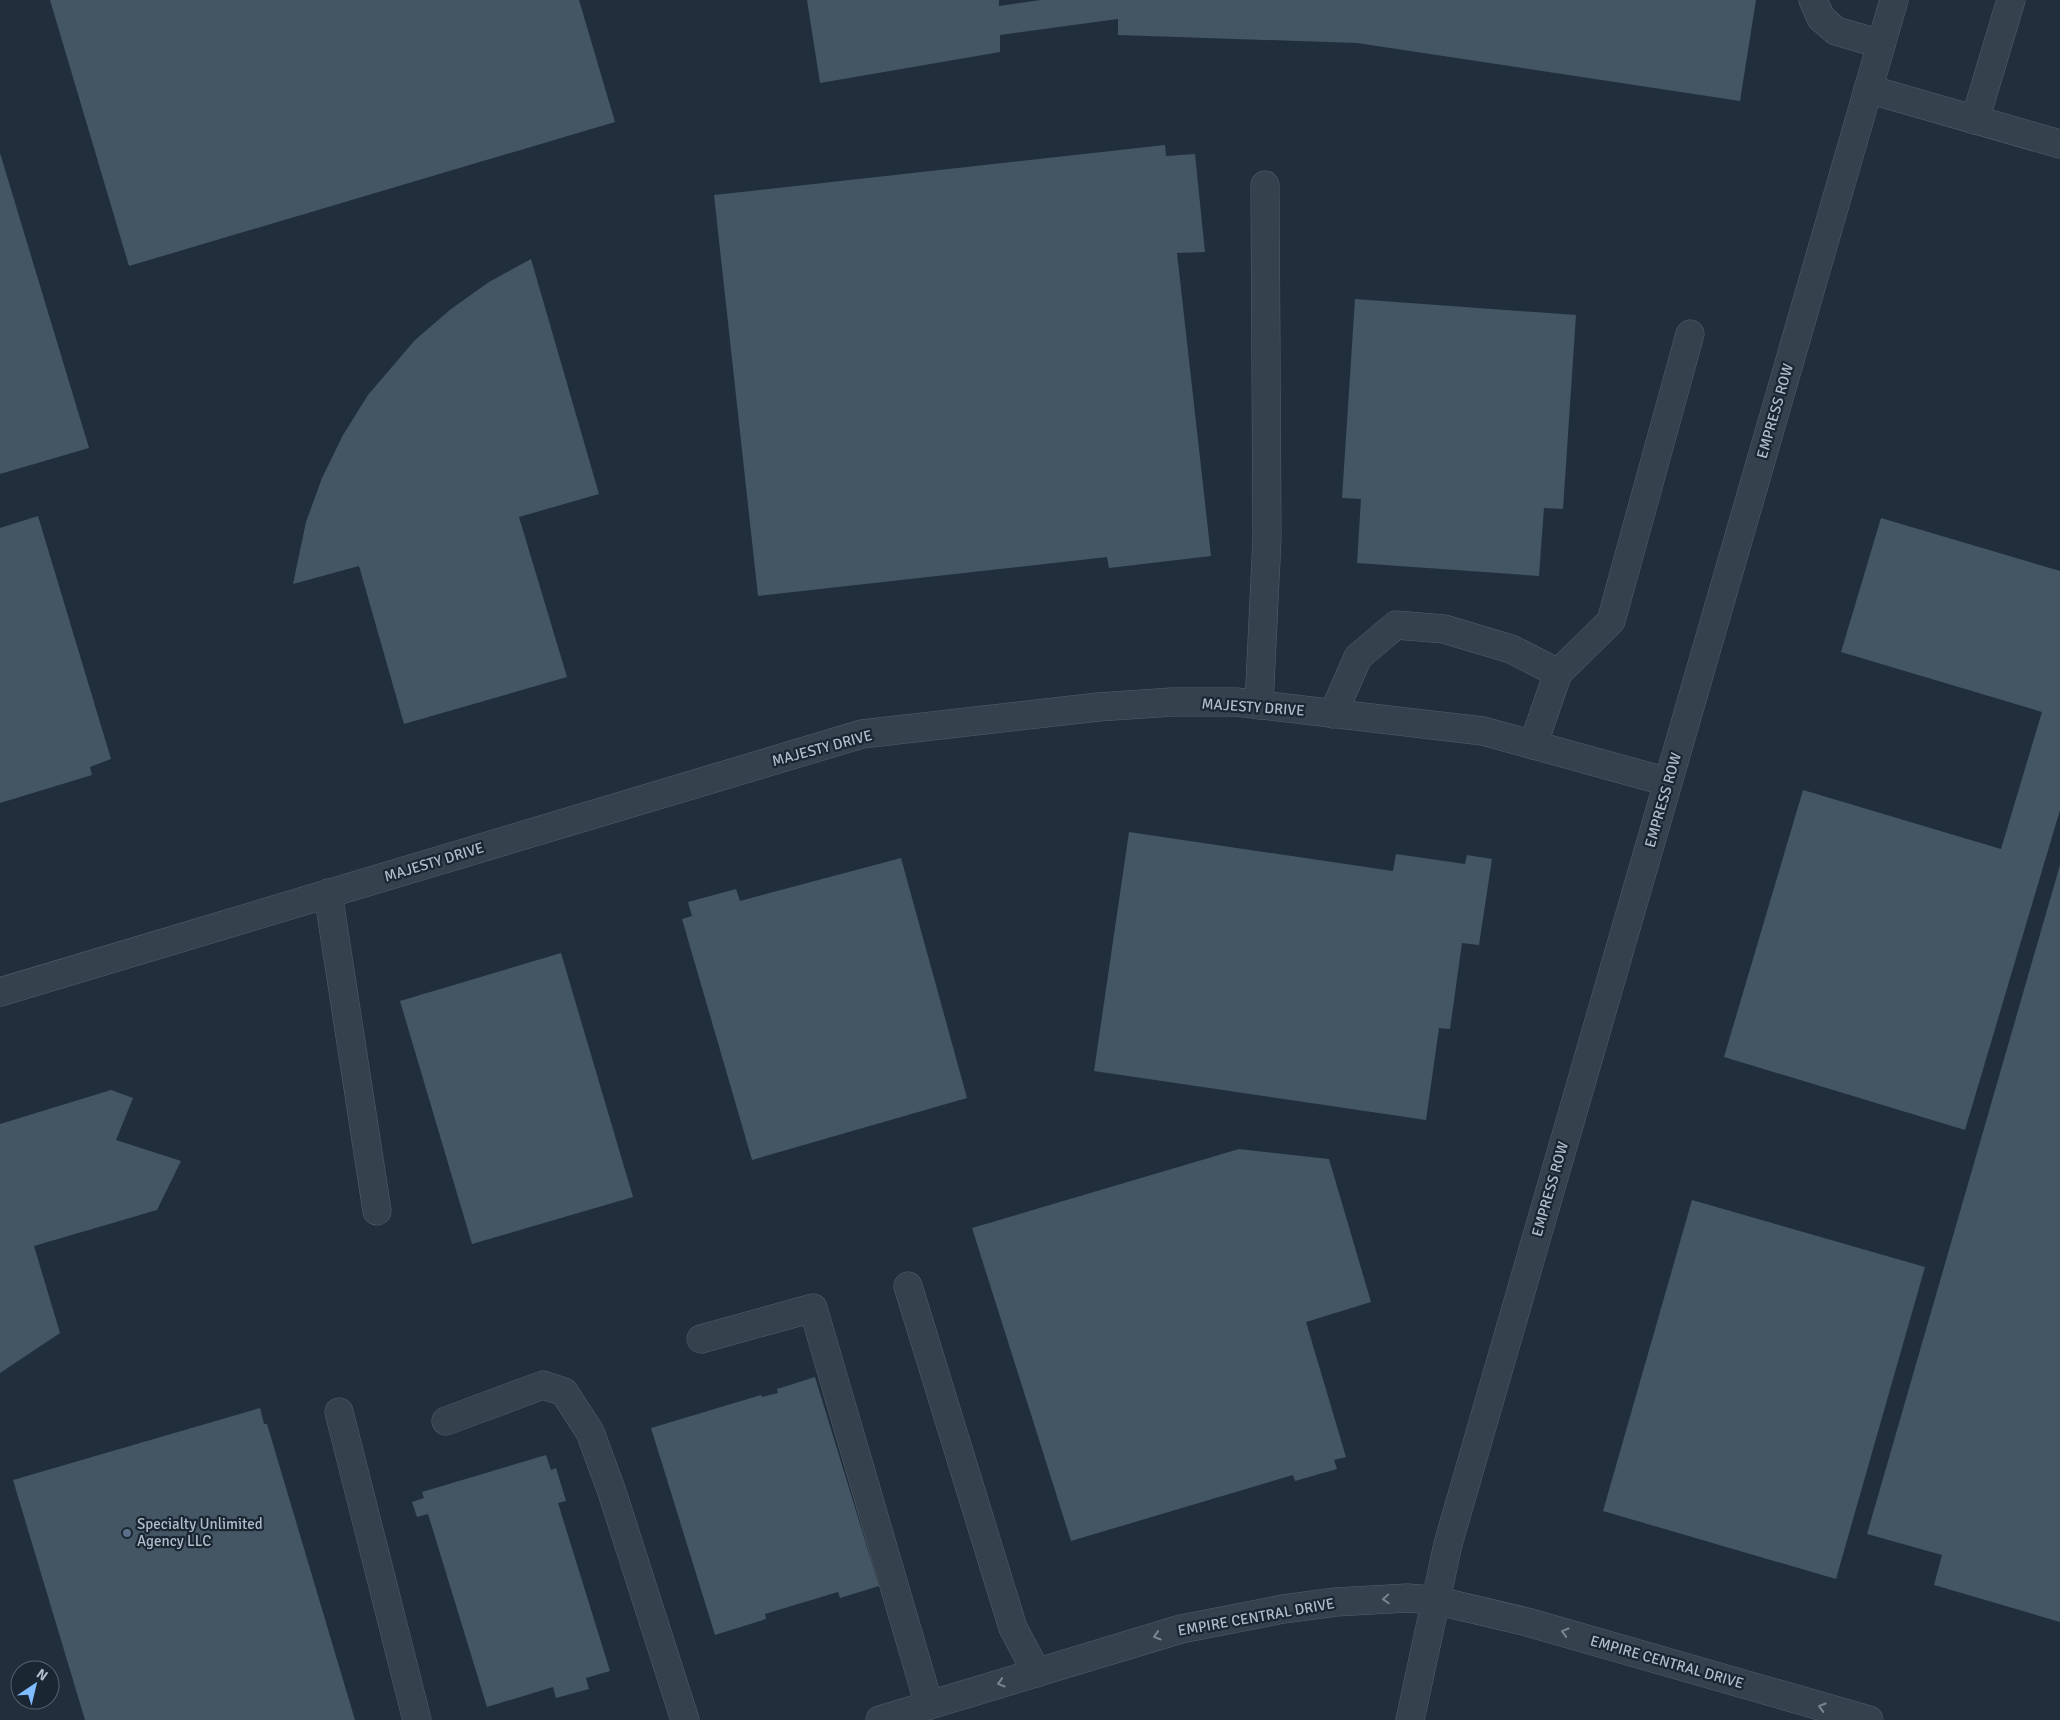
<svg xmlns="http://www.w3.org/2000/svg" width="2060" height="1720" viewBox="0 0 2060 1720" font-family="Signika,sans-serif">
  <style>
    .building { fill: #445564 }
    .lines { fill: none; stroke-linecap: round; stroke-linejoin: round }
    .minor-casing { stroke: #535f6b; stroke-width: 29 }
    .minor { stroke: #35414d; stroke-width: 28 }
    .oneway { stroke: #798591 }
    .service-dot { fill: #5c6f8a; stroke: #1a2632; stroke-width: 2 }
    .labels { text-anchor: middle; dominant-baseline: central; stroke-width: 4.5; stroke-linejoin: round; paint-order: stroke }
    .street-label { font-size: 15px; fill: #b0bcc9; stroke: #1a2632 }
    .poi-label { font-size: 15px; fill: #b0bcc9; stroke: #1a2632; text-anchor: start }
  </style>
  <rect width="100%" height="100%" fill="#212f3d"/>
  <!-- building -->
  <g class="building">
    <polygon points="50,0 579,0 615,122 129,266"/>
    <polygon points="807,0 999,0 999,6 1041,0 1756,0 1740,101 1357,43 1118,35 1118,19 1000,35 1000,52 820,83"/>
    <polygon points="1165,145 1166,156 1195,154 1205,252 1177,253 1211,556 1109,568 1107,557 758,596 714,195"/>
    <polygon points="0,153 89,448 0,474"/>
    <polygon points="531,259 599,494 519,517 567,677 404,724 359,566 293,584 306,522 322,478 343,435 368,395 415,340 451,309 489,282"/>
    <polygon points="1355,299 1576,315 1563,509 1544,508 1539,576 1357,563 1361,499 1342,498"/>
    <polygon points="38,516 111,759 90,767 92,775 0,803 0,528"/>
    <polygon points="1881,518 2060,571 2060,810 1965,1130 1724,1057 1803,790 2001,849 2042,712 1841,652"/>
    <polygon points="1129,832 1393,871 1396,854 1465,864 1467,855 1492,859 1479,945 1462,943 1450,1029 1439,1028 1426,1120 1094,1071"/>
    <polygon points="901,858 967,1098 752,1160 682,919 692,916 688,902 736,889 740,901"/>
    <polygon points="2060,865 2060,1622 1934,1585 1942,1555 1867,1534"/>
    <polygon points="561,953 633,1197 472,1244 400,1001"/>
    <polygon points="111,1090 133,1098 116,1140 181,1161 157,1210 34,1246 60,1333 0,1373 0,1124"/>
    <polygon points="1239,1149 1329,1159 1371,1302 1306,1322 1346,1457 1334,1460 1337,1469 1295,1481 1293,1475 1071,1541 972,1228"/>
    <polygon points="1692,1200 1925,1267 1836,1579 1603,1511"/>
    <polygon points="815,1377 879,1586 840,1598 838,1592 765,1614 766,1619 715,1635 651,1428 761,1395 762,1397 778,1393 777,1389"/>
    <polygon points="260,1408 264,1424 267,1424 355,1720 85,1720 13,1480"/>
    <polygon points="546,1455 551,1470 556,1468 566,1501 558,1503 610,1671 586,1678 589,1689 556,1698 553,1687 487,1707 428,1514 417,1517 412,1502 424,1498 422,1492"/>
  </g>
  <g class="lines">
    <defs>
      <g id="minor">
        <polyline points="1813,0 1821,18 1836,31 1881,44"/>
        <polyline points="1868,89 2060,144"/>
        <polyline points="1975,120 2011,0"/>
        <polyline points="1259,705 1267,538 1265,185"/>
        <polyline points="1333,714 1358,657 1396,625 1444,629 1511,649 1558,673"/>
        <polyline points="1533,745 1558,673 1611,621 1690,334"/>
        <polyline points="328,893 377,1211"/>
        <polyline points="0,992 862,734 1098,707 1172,702 1236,702 1483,731 1668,782"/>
        <polyline points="908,1286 1013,1628 1037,1673"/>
        <polyline points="701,1339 813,1308 929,1705"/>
        <polyline points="339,1412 417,1720"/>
        <polyline points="446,1421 543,1385 564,1392 590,1432 612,1492 685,1720"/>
        <polyline points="880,1720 1181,1629 1283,1609 1336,1602 1407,1598 1434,1600 1527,1622 1869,1720"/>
        <polyline points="1410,1720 1448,1544 1894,0"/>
      </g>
    </defs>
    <!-- minor casing -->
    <use href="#minor" class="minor-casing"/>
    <!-- minor -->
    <use href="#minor" class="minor"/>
  </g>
  <!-- one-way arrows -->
  <defs><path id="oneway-chevron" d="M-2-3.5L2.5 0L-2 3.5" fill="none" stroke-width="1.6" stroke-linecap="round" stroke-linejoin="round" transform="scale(1.25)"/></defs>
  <g class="oneway">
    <use href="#oneway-chevron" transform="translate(1386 1599) rotate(177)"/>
    <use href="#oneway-chevron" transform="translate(1565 1632) rotate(-164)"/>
    <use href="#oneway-chevron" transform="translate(1157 1636) rotate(163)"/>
    <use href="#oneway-chevron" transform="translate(1001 1683) rotate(163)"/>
    <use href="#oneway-chevron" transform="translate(1822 1707) rotate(-164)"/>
  </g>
  <!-- markers -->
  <circle class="service-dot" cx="127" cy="1533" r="5"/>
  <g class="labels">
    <!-- street labels -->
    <g class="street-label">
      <text transform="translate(1775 411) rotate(-74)">EMPRESS ROW</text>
      <text transform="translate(1253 707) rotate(4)">MAJESTY DRIVE</text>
      <text transform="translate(822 748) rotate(-15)">MAJESTY DRIVE</text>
      <text transform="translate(1663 800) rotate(-74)">EMPRESS ROW</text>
      <text transform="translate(434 862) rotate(-17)">MAJESTY DRIVE</text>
      <text transform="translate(1550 1189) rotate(-74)">EMPRESS ROW</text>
      <text transform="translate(1256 1617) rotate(-10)">EMPIRE CENTRAL DRIVE</text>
      <text transform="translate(1667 1662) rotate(16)">EMPIRE CENTRAL DRIVE</text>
    </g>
    <!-- poi labels -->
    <g class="poi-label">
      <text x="137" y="1524">Specialty Unlimited<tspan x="137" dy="17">Agency LLC</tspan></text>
    </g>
  </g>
  <!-- north arrow -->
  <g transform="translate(35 1685) rotate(35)"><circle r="24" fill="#1a2632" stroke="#56626e"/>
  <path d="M0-4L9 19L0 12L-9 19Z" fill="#7ebcff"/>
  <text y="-8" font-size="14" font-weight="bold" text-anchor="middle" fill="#b0bcc9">N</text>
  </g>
</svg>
